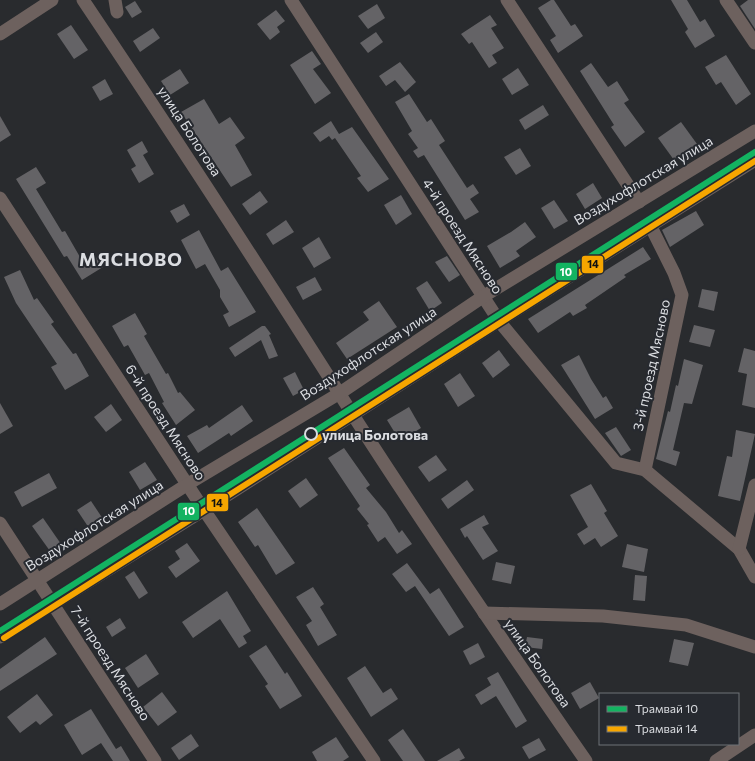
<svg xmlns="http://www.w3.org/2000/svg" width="755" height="761" viewBox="0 0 755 761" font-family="Commissioner,sans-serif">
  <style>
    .building { fill: #646366 }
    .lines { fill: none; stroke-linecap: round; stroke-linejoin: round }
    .minor { stroke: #6d615e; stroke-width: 13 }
    .tram-1-casing { stroke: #272a30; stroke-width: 9 }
    .tram-2-casing { stroke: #272a30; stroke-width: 9 }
    .tram-1 { stroke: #13b361; stroke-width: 6 }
    .tram-2 { stroke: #f7a600; stroke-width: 6 }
    .stop-dot { fill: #272a30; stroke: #dbdde1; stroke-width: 2 }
    .labels { text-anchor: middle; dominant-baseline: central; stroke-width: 4; stroke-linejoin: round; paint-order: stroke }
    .street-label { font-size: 14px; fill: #dbdde1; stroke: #272a30 }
    .stop-label { font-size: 14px; font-weight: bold; fill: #dbdde1; stroke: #272a30; text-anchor: start }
    .district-label { font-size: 18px; font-weight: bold; letter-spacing: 1px; fill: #dbdde1; stroke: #272a30 }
    .line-badge { stroke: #272a30; stroke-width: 1.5 }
    .badge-label { font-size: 11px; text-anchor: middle; font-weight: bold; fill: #fff }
    .pale-badge-label { font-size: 11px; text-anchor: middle; font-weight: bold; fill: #111 }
  </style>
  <rect width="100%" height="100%" fill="#292b2e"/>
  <!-- building -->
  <g class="building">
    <polygon points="551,0 554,0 571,26 575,24 583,36 558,53 550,40 556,36 538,8"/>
    <polygon points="671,0 687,0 700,22 705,19 715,36 695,48 685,32 688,29"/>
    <polygon points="748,0 755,0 755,29 740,6"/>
    <polygon points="135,1 142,12 132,18 125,7"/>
    <polygon points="377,4 385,18 368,29 358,16"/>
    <polygon points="276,10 285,21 277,27 280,32 270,40 257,24"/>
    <polygon points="490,15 497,25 491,28 504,48 492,55 497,63 489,68 472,42 469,44 461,34"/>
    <polygon points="71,25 88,50 74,59 57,34"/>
    <polygon points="153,28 160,38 140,52 133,41"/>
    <polygon points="376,32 383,42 368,53 360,43"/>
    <polygon points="312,51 321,64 313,69 331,93 315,104 290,65"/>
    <polygon points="726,55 751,94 736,105 721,82 716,85 705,67"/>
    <polygon points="400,62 416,82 405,92 395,80 386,86 379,76"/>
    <polygon points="591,63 608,87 617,81 629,100 624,103 645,132 625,147 611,127 614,125 580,71"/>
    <polygon points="518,68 529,85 512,95 502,79"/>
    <polygon points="180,69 189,83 170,95 161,81"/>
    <polygon points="105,79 113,94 100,101 92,87"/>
    <polygon points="409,94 427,122 431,119 445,141 439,145 467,188 473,184 479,193 470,199 479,212 465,220 424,155 418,158 413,151 418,148 408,134 412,131 395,102"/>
    <polygon points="204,99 219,124 230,117 245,138 235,145 252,175 231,187 181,112"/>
    <polygon points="543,105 549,115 525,130 519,120"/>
    <polygon points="0,116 11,135 0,142"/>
    <polygon points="331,121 339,134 352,127 389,179 368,192 357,178 361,176 335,138 332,140 329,136 320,142 313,133"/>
    <polygon points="681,122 697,144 674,160 658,138"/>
    <polygon points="142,141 148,152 143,155 154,174 139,183 131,169 136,166 127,150"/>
    <polygon points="520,148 531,166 516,175 504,157"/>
    <polygon points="36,167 46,183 36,189 62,232 65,231 84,264 96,257 103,267 82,280 67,256 64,257 16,179"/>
    <polygon points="593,183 602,198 585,209 576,194"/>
    <polygon points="260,191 268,202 250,215 242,204"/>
    <polygon points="401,195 412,214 396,225 384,205"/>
    <polygon points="554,200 568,221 554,229 541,208"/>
    <polygon points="184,204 190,215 177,223 170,211"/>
    <polygon points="696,211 704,225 670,247 662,230"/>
    <polygon points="286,220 294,232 273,245 266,234"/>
    <polygon points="525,222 536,237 516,251 520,256 500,268 487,246 511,232"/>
    <polygon points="199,230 221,271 228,267 256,312 229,327 223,315 229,312 220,297 220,290 205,264 196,269 181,240"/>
    <polygon points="319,237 331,258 314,268 302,248"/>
    <polygon points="643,247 651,259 624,275 626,277 585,305 587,308 573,316 570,312 538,333 528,319"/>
    <polygon points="447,256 460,275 449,282 435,262"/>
    <polygon points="20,270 34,300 37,298 54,322 51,324 73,354 76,353 89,376 65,390 51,367 57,364 16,303 4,277"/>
    <polygon points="315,277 322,290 303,300 296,287"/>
    <polygon points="427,281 442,303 430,311 416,288"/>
    <polygon points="702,289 718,292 714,311 698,307"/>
    <polygon points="379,301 397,327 347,359 336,343 369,320 363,312"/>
    <polygon points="135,313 147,334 144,336 166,374 168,373 178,393 180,392 195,410 176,425 162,403 164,402 149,373 145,375 128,345 124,347 112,326"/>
    <polygon points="694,325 715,330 710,347 689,342"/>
    <polygon points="262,326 265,326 271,334 269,335 278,356 269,359 261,340 235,357 229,348"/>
    <polygon points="744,348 755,351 755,408 742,405 747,374 738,372"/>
    <polygon points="499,350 510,365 493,378 482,363"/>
    <polygon points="579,355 591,379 603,398 606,396 613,408 595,419 561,365"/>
    <polygon points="684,359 703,365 692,404 684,403 673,450 680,452 676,466 656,459 668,411 670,412 676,385 678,386"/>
    <polygon points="295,372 304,390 293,396 283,378"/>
    <polygon points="460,373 475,396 458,407 444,384"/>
    <polygon points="0,403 13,426 0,434"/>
    <polygon points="111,404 122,420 106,432 94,417"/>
    <polygon points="242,405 253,421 231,436 229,433 198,453 187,436 207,425 209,428"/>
    <polygon points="409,407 421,428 400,441 387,420"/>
    <polygon points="616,427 631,450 621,456 605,433"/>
    <polygon points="736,430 755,434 740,501 718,496 727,456 732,457"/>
    <polygon points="344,448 370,485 366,488 386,512 399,533 402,530 412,544 397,554 385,537 378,542 367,525 369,524 357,509 360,506 328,458"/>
    <polygon points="436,455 447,470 429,482 418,467"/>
    <polygon points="145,462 157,480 140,490 129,472"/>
    <polygon points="49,473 57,488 22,507 14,492"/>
    <polygon points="306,478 318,495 300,508 288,491"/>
    <polygon points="467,480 474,490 448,509 441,499"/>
    <polygon points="591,484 607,511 604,513 618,536 601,547 595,538 584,545 577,534 588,527 570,495"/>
    <polygon points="91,501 103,519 89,528 77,510"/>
    <polygon points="257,508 295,563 276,575 258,545 255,547 238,522"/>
    <polygon points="484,515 489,524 482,527 498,551 483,560 467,536 465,538 460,529"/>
    <polygon points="43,518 61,544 50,551 32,526"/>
    <polygon points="187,543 200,561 176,578 168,567 180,559 175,551"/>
    <polygon points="627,544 648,549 644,572 622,567"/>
    <polygon points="496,562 515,566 511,584 492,580"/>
    <polygon points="407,563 430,594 439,588 464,627 449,636 415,586 406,592 392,574"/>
    <polygon points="134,571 148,593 139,599 125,577"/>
    <polygon points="635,575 647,576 645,601 633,600"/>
    <polygon points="313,587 324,604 320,607 337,635 318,646 306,625 312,621 296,597"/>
    <polygon points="227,591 251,631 243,636 247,643 239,648 220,619 193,638 182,622"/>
    <polygon points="120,618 126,628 112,637 106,627"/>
    <polygon points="45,637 57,654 0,691 0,669"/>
    <polygon points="527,637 543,639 542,649 525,647"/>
    <polygon points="674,639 694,643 688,666 669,662"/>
    <polygon points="478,643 485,657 470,665 463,651"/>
    <polygon points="266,645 285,674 287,672 302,696 280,709 265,686 268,684 249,656"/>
    <polygon points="146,654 159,674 138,688 125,668"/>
    <polygon points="365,666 383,693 391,688 398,699 371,717 347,678"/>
    <polygon points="498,672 527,721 516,728 496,696 481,705 475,695 491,685 487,678"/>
    <polygon points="590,682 599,698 580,709 571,693"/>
    <polygon points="162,692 177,712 158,726 143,707"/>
    <polygon points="37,694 53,715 40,725 36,721 20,733 7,717"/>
    <polygon points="91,709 116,749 121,746 130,761 113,761 101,743 82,755 64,725"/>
    <polygon points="403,729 425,761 403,761 388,740"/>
    <polygon points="191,734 199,746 179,760 171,748"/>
    <polygon points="336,737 349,757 343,761 317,761 312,752"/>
    <polygon points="539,738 546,750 529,759 522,747"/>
    <polygon points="459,748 465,758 459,761 437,761"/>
  </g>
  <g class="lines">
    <!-- minor -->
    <g class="minor">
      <path d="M83,0C175,137 265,276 353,415C428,532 507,647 586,761"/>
      <polyline points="115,0 117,12"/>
      <polyline points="291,0 499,321 616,463 645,470 739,549 755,577"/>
      <polyline points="507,0 639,202"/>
      <polyline points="726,0 755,43"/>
      <polyline points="0,34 52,0"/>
      <polyline points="0,198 204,510 374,761"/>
      <polyline points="645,470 682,295 674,273 650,225"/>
      <polyline points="0,523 155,761"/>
      <polyline points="739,549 755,485"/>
      <polyline points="0,604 188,484 340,393 484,296 755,131"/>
      <polyline points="484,613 603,616 686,625 755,647"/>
      <polyline points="0,637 204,510 499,321 755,160"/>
      <polyline points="716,761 755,735"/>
    </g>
    <defs>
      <polyline id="tram-1" points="0,631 755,152"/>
      <polyline id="tram-2" points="4,638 755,161"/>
    </defs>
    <!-- tram-1 casing -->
    <use href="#tram-1" class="tram-1-casing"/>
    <!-- tram-2 casing -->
    <use href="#tram-2" class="tram-2-casing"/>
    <!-- tram-1 -->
    <use href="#tram-1" class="tram-1"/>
    <!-- tram-2 -->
    <use href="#tram-2" class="tram-2"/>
  </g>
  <!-- markers -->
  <circle class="stop-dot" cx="311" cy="434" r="6"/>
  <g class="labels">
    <!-- street labels -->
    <g class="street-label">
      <text transform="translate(190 131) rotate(57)">улица Болотова</text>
      <text transform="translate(643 180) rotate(-31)">Воздухофлотская улица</text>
      <text transform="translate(463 236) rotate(57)">4-й проезд Мясново</text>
      <text transform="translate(368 353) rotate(-33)">Воздухофлотская улица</text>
      <text transform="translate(651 365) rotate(-78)">3-й проезд Мясново</text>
      <text transform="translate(166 422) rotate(57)">6-й проезд Мясново</text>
      <text transform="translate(94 525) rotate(-32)">Воздухофлотская улица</text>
      <text transform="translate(111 663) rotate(57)">7-й проезд Мясново</text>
      <text transform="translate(538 663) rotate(55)">улица Болотова</text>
    </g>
    <!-- stop labels -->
    <g class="stop-label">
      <text x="322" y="434">улица Болотова</text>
    </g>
    <!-- district labels -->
    <g class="district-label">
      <text x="131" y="259">МЯСНОВО</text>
    </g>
  </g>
  <g class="line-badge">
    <rect x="581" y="255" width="23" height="19" rx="4" fill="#f7a600"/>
    <rect x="555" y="262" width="23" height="19" rx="4" fill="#13b361"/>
    <rect x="206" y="493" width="23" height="19" rx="4" fill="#f7a600"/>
    <rect x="177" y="502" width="23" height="19" rx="4" fill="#13b361"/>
  </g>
  <g class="badge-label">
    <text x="566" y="276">10</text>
    <text x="189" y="515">10</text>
  </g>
  <g class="pale-badge-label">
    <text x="593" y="268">14</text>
    <text x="217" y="507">14</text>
  </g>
  <!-- legend -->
  <rect x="599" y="693" width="140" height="52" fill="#272a30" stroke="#6f7277"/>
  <rect x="607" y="706" width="20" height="6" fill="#13b361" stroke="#6f7277"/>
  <text x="635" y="713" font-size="12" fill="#dbdde1">Трамвай 10</text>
  <rect x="607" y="726" width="20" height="6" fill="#f7a600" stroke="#6f7277"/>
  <text x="635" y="733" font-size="12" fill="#dbdde1">Трамвай 14</text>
</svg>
